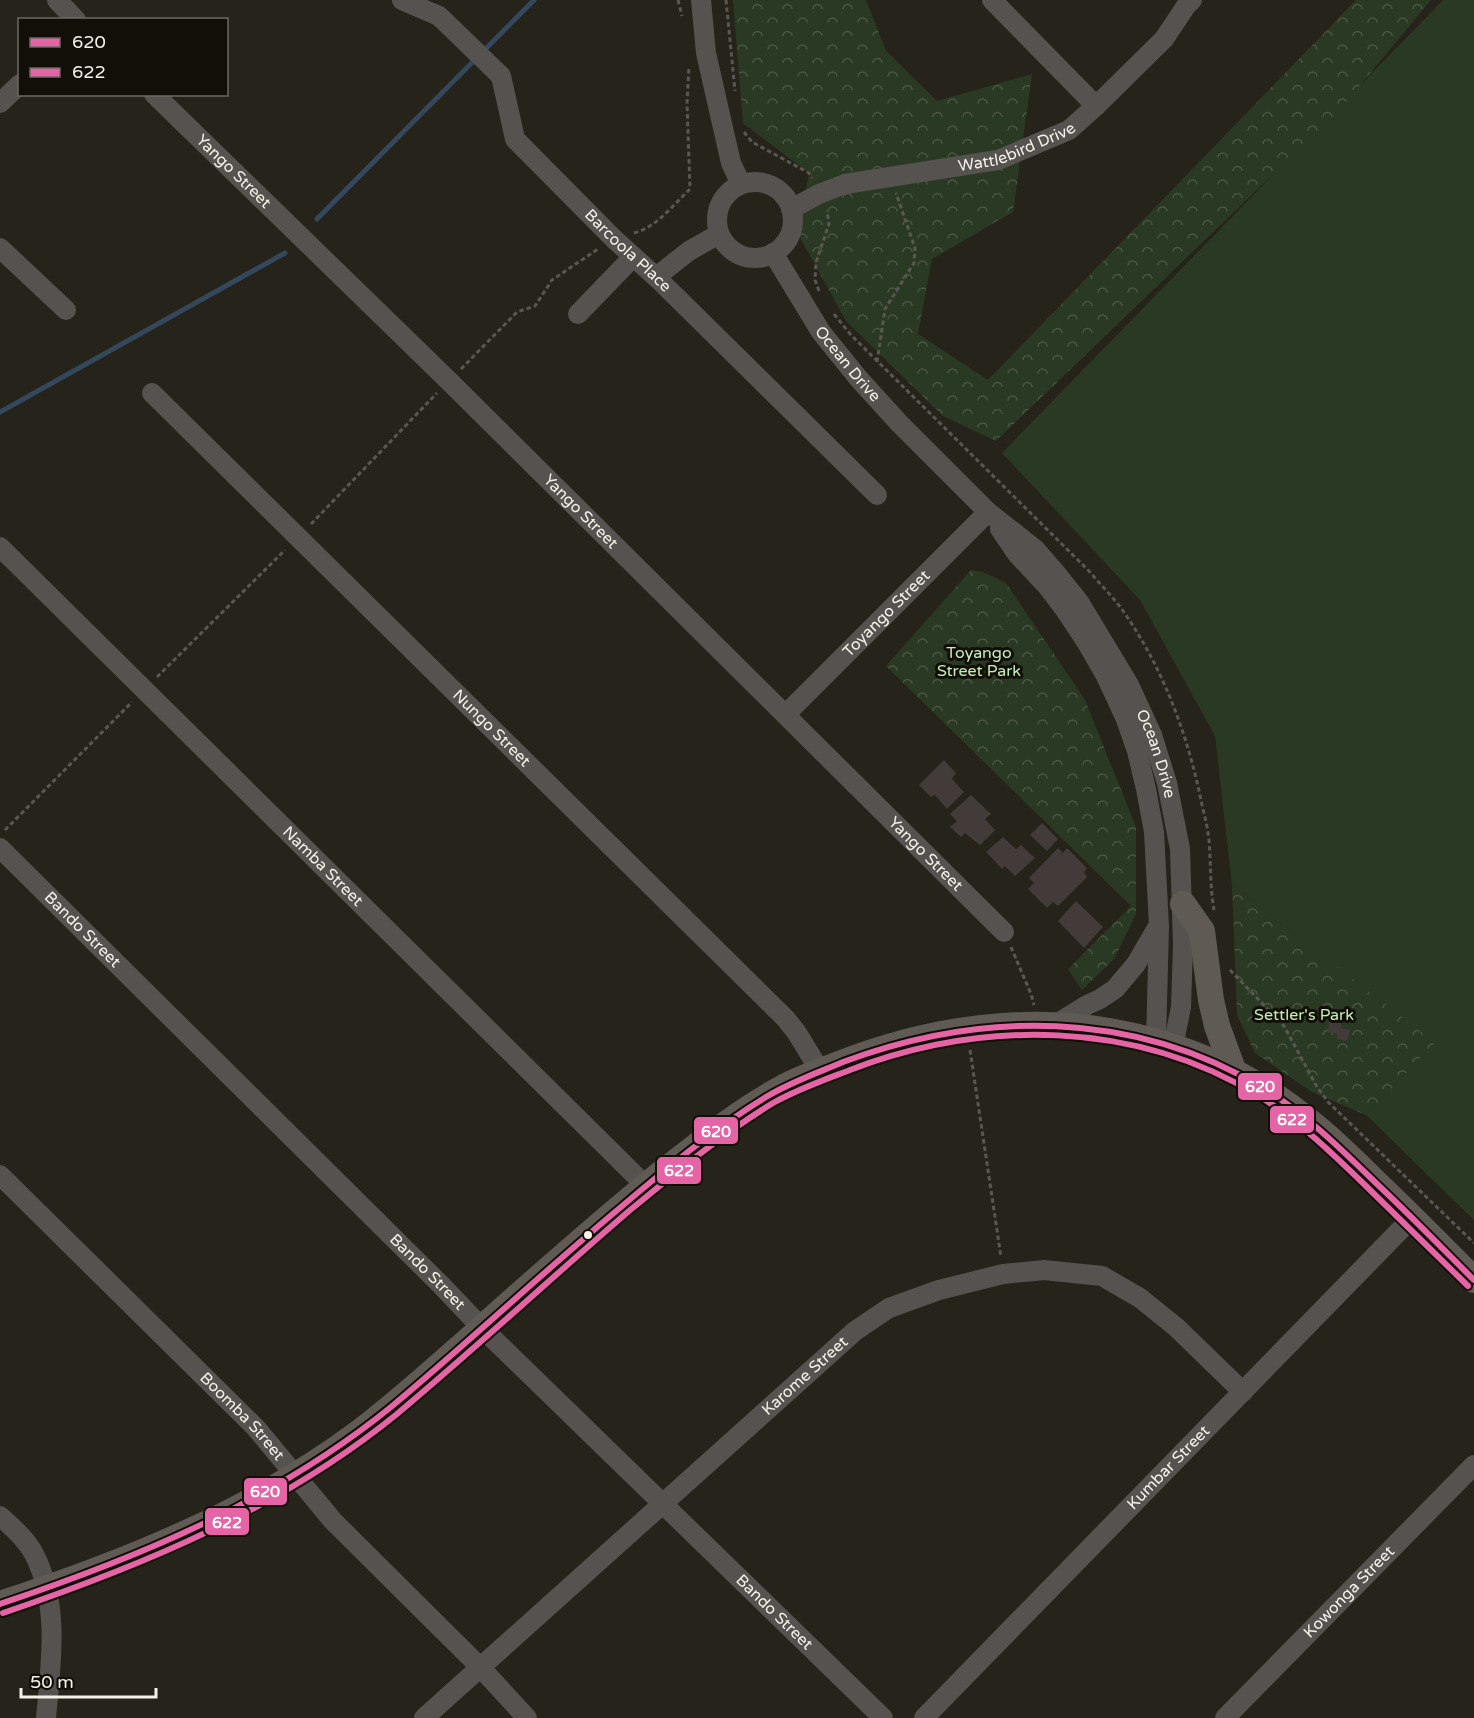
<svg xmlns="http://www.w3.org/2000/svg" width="1474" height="1718" viewBox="0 0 1474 1718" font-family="'Varela Round',sans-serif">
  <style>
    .grass { fill: #2a3923 }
    .forest { fill: url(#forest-crowns) }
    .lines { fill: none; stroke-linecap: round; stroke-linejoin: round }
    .stream { stroke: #33485c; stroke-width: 5 }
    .building { fill: #423b39 }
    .path { stroke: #5a5753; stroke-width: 3; stroke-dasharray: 4.5 3; stroke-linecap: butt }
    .minor { stroke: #56524f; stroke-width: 20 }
    .major { stroke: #605a55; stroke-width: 26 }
    .bus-1-casing { stroke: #110f08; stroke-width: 10 }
    .bus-2-casing { stroke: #110f08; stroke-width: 10 }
    .bus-1 { stroke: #e564a5; stroke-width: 6 }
    .bus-2 { stroke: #e564a5; stroke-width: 6 }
    .bus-dot { fill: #f4f1e7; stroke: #110f08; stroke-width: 2 }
    .labels { text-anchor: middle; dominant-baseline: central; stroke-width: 6; stroke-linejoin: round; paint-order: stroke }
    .street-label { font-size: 16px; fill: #f4f1e7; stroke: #110f08 }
    .park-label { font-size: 16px; fill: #c7ecb8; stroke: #110f08 }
    .line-badge { stroke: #110f08; stroke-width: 2 }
    .badge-label { font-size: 16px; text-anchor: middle; font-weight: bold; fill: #fff }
  </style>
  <defs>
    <pattern id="forest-crowns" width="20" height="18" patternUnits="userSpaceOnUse" patternTransform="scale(1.5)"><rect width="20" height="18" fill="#2a3923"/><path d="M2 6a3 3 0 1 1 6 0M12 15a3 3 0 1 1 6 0" fill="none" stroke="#4a5643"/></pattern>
  </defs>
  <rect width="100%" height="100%" fill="#26231a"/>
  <!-- grass -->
  <polygon class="grass" points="1443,0 1474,0 1474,1220 1366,1115 1434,1043 1232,885 1215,736 1140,600 1002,453"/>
  <!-- forest -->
  <g class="forest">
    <polygon points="733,0 866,0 886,51 937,101 1032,74 1013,212 932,259 918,334 988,380 1356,0 1431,0 1338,112 996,441 943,416 846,321 799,236 809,173 743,123"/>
    <polygon points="971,570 983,572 1006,583 1085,700 1136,827 1136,914 1114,959 1082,990 1068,969 1131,906 886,666"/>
    <polygon points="1232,885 1435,1043 1366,1115 1312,1092 1255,1053 1237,1015"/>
  </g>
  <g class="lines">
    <!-- stream -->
    <g class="stream">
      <polyline points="317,219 534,0"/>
      <polyline points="0,412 285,253"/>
    </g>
  </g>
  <!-- building -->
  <g class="building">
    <polygon points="944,760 956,773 952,779 964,792 947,809 935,795 931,797 919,785"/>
    <polygon points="971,795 991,814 985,819 995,830 980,845 965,833 961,837 950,827 957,821 950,814"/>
    <polygon points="1042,823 1058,839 1047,851 1030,835"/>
    <polygon points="1003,837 1016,849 1021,845 1035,858 1015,876 1005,866 1002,869 986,852"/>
    <polygon points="1058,848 1063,853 1067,848 1087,868 1084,872 1087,877 1058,906 1053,902 1047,908 1028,889 1034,883 1029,878"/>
    <polygon points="1076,901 1103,927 1084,948 1058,921"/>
    <polygon points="1329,1021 1341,1023 1340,1028 1350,1030 1347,1041 1337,1039 1338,1034 1328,1032"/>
  </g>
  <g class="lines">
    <!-- path -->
    <g class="path">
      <polyline points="678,0 682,16"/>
      <polyline points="726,0 735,91"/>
      <polyline points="744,132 752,142 809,173 812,178"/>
      <path d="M634,233C657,227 673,205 690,189L687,104L689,67"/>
      <polyline points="819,291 815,280 816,262 829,224 827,211"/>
      <path d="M834,314L851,335L1088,570C1099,583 1111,595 1121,608C1163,667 1188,735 1202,805C1205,817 1208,829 1209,841C1211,864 1210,887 1214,910"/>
      <polyline points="877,362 885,309 914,263 915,248 896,193"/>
      <polyline points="461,369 517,312 535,306 552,280 598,249"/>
      <polyline points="311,524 437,393"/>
      <polyline points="157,677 285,550"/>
      <polyline points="5,830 132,702"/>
      <polyline points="1011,947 1031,994 1034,1005"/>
      <polyline points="1230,970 1284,1026 1317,1087 1328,1102 1474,1243"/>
      <polyline points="970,1050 1001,1257"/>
    </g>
    <!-- minor -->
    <g class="minor">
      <polyline points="57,0 76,20"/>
      <path id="s1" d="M402,0L439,16L501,76L515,139L614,239L656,277L877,495"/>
      <polyline points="701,0 706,53 731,163 741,184"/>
      <polyline points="992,0 1096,106"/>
      <path id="s2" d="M154,94L449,381L1004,932"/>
      <polyline points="0,103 20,84"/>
      <circle cx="755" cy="220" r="38"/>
      <path id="s3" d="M791,209L819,194L845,184L998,160L1069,130L1096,106L1164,39L1186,6L1192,0"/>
      <polyline points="0,248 66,310"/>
      <path id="s4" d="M773,253L821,332L859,379L899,423L988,512L1035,549L1055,572L1079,602L1129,685L1152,735L1167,783L1180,849L1183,945L1181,1007L1173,1047"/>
      <polyline points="656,277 689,251 719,234"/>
      <polyline points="578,314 633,257"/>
      <path id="s5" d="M152,393L786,1019L797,1033L820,1071"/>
      <polyline points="1000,529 1017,554 1047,586 1066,611 1087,643 1106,676 1125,717 1137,751 1146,789 1154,832 1159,926 1156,1042"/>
      <path id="s6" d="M0,547L646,1186"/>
      <path id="s7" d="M786,714L988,512"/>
      <path id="s8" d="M0,848L441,1285L482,1328L883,1718"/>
      <polyline points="1055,1025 1087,1005 1100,999 1115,989 1136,964 1157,928"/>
      <path id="s9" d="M0,1175L256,1428L333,1521L480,1667L527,1718"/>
      <path d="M0,1516C12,1527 26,1539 34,1554C60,1604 51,1664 46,1718"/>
      <path id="s10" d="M424,1718L855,1331L889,1308L939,1290L1003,1274L1044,1270L1102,1276L1140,1298L1176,1327L1243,1392"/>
      <path id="s11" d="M924,1718L1412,1218"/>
      <path id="s12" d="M1225,1718L1474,1465"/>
    </g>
    <!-- major -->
    <g class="major">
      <polyline points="1183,904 1202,931 1211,1000 1217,1026 1234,1072"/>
      <path d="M0,1604C126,1563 253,1512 360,1432C402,1400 440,1365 480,1330C538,1278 597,1226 658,1176C699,1144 739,1111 786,1086C801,1078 818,1072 834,1066C889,1044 944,1030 1003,1026C1092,1019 1185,1041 1261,1087C1304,1113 1340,1147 1375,1182C1409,1214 1441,1247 1474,1280"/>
    </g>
    <defs>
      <path id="bus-1" d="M0,1604C140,1557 275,1501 391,1407C469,1342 543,1272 621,1207C667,1168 715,1128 766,1097C791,1082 817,1073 843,1062C982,1010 1134,1010 1263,1088C1306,1114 1341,1149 1377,1184C1410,1215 1442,1248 1474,1280"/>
      <path id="bus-2" d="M3,1613C144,1565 280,1509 397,1414C476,1348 551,1278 629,1211C675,1173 722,1134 773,1103C798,1089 824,1080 850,1070C983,1019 1135,1020 1259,1096C1299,1121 1333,1154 1367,1187C1401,1220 1434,1253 1468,1286"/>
    </defs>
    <!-- bus-1 casing -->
    <use href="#bus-1" class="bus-1-casing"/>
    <!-- bus-2 casing -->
    <use href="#bus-2" class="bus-2-casing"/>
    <!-- bus-1 -->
    <use href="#bus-1" class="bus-1"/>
    <!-- bus-2 -->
    <use href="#bus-2" class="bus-2"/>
  </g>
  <!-- markers -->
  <circle class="bus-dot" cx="588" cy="1235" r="5"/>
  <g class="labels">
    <!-- street labels -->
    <g class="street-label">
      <text stroke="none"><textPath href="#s3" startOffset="236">Wattlebird Drive</textPath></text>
      <text stroke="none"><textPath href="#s2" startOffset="111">Yango Street</textPath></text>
      <text stroke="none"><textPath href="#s1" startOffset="350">Barcoola Place</textPath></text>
      <text stroke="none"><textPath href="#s4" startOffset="134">Ocean Drive</textPath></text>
      <text stroke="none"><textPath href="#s2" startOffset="597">Yango Street</textPath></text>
      <text stroke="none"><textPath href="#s7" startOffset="142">Toyango Street</textPath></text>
      <text stroke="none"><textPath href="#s5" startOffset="477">Nungo Street</textPath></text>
      <text stroke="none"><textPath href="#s4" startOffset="638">Ocean Drive</textPath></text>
      <text stroke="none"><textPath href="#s2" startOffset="1083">Yango Street</textPath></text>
      <text stroke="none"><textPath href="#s6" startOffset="454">Namba Street</textPath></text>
      <text stroke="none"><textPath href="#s8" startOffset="116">Bando Street</textPath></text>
      <text stroke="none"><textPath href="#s8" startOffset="602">Bando Street</textPath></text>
      <text stroke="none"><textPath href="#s10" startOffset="512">Karome Street</textPath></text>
      <text stroke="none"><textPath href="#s9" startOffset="342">Boomba Street</textPath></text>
      <text stroke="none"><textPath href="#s11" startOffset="350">Kumbar Street</textPath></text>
      <text stroke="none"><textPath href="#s12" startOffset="177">Kowonga Street</textPath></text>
      <text stroke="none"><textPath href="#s8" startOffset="1088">Bando Street</textPath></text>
    </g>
    <!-- park labels -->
    <g class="park-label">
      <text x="979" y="653">Toyango<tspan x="979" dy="18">Street Park</tspan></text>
      <text x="1304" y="1015">Settler's Park</text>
    </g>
  </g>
  <g class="line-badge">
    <rect x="1237" y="1072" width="46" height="29" rx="6" fill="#e564a5"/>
    <rect x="1269" y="1105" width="46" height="29" rx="6" fill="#e564a5"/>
    <rect x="693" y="1116" width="46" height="29" rx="6" fill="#e564a5"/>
    <rect x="656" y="1156" width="46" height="29" rx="6" fill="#e564a5"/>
    <rect x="243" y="1477" width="45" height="29" rx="6" fill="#e564a5"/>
    <rect x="204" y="1507" width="46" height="29" rx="6" fill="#e564a5"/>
  </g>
  <g class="badge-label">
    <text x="1260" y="1092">620</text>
    <text x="1292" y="1125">622</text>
    <text x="716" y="1137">620</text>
    <text x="679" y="1176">622</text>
    <text x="265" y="1497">620</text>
    <text x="227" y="1528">622</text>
  </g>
  <!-- legend -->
  <rect x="18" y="18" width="210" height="78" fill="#110f08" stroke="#6c6961" stroke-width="1.5"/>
  <rect x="30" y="38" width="30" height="9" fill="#e564a5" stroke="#6c6961" stroke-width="1.5"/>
  <text x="72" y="48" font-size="18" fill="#f4f1e7">620</text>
  <rect x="30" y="68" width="30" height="9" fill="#e564a5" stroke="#6c6961" stroke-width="1.5"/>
  <text x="72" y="78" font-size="18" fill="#f4f1e7">622</text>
  <!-- scale -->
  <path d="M21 1688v9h135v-9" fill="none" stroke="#f4f1e7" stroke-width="3"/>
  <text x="30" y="1688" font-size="18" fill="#f4f1e7" stroke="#110f08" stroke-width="4.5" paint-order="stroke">50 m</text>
</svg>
